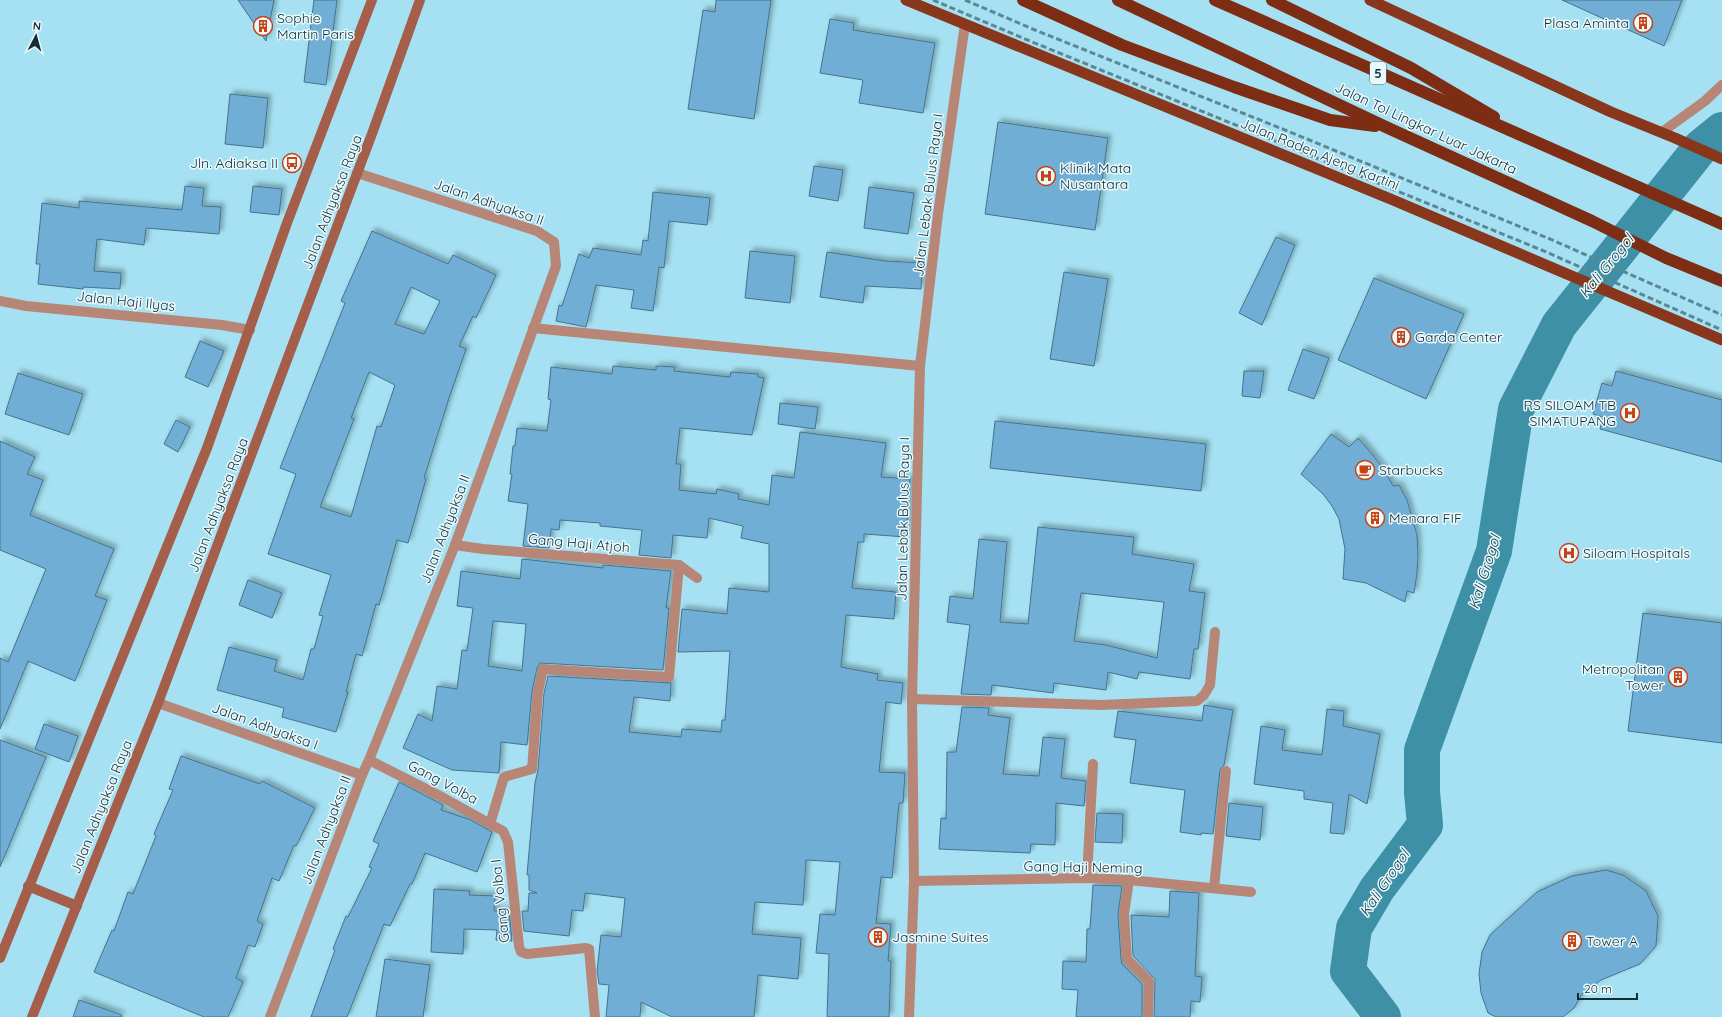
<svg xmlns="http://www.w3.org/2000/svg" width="1722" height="1017" viewBox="0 0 1722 1017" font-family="Quicksand,sans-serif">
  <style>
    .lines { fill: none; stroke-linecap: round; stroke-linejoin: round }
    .river { stroke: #3d90a5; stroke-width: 36 }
    .building { fill: #71aed5; stroke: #46728d; fill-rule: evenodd; filter: url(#shadow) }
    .minor { stroke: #b78677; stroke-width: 10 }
    .secondary { stroke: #a55e49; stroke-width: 10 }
    .trunk { stroke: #88361c; stroke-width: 11 }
    .motorway { stroke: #7c2d14; stroke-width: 12 }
    .rail { stroke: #5d8893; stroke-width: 3; stroke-dasharray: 6 3; stroke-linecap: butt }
    .labels { text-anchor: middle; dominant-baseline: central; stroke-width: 3; stroke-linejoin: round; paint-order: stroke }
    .shield { fill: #e9faff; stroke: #546a70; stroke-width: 1 }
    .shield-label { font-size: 13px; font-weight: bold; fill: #142d33 }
    .poi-label { font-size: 14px; fill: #142d33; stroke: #e9faff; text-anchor: start }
    .street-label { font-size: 14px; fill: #142d33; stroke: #e9faff }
    .water-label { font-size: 15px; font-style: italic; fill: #1d434d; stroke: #e9faff }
  </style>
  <defs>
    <filter id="shadow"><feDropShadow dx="3.5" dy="-3.5" stdDeviation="2" flood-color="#0004"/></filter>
  </defs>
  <rect width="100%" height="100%" fill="#a5e1f2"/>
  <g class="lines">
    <!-- river -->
    <polyline class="river" points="1383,1017 1348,971 1354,928 1377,889 1425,825 1422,792 1422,750 1494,551 1516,409 1559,325 1701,147 1722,130"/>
  </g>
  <!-- building -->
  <g class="building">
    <polygon points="238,0 274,0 266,41"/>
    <polygon points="314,0 337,0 326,85 304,82"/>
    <polygon points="716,0 771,0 754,119 688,109 703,10 715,12"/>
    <polygon points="1562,0 1682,0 1664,46"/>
    <polygon points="830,19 854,23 853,30 935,43 923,113 859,103 863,80 820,73"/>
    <polygon points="230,94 268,98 263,148 225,144"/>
    <polygon points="998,122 1108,138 1095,230 985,214"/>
    <polygon points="814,166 843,170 838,201 809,196"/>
    <polygon points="185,186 204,188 202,206 221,207 219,234 146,228 144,245 97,239 94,271 121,273 120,289 83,287 83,289 38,284 40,264 36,264 42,203 79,208 79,201 182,210"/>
    <polygon points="253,186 282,189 279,215 250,212"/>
    <polygon points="869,187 914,193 908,234 864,228"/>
    <polygon points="653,192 710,198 707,225 669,221 664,268 659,267 653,311 631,308 634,290 596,285 586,327 556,321 559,305 562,306 579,254 589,258 593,248 641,255 643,240 648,241"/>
    <path d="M372,231L448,264L453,255L496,275L476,318L473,316L459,346L466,349L449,398L424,478L426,479L408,543L397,540L379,605L376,604L362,656L356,654L346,692H348L336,732L282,717L284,708L217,690L229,647L277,660L274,671L303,680L311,649H314L323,616L319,615L331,575L268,554L296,474L280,468L345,303L341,301ZM411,287L440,301L424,334L395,324ZM369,372L395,385L381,427L377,426L351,517L320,507L354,419L351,418Z"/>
    <polygon points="1276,237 1295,245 1262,325 1239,313"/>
    <polygon points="750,251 795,256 790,303 745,298"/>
    <polygon points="827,252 885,261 922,263 921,289 865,286 863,303 820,297"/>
    <polygon points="1064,272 1108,279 1094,366 1050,359"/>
    <polygon points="1374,278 1464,314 1426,399 1338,360"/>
    <polygon points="200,341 224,351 208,387 185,377"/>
    <polygon points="1303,349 1329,358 1314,399 1288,390"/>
    <polygon points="613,366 656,370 656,366 675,367 674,371 730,377 731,372 758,374 758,377 764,378 752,435 680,428 676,464 681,464 679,490 716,494 717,489 739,494 738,499 769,505 772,475 794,478 800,432 886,443 881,477 910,479 906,537 864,534 864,542 858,542 852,588 896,592 894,619 846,615 841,667 878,674 877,680 903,683 901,704 886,702 879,772 905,773 903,803 899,803 892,878 881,877 876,923 891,924 888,961 891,961 889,1017 827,1017 829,954 816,953 820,914 835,915 840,862 806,860 803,905 755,902 752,934 801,938 798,979 758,975 754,1017 672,1017 641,1002 640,1017 606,1017 609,985 599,984 597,971 601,935 621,937 625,898 585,893 583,911 572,910 569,936 524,931 522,911 528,911 529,893 537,893 529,890 529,875 527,875 535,783 538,770 544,693 548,676 671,683 670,701 634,697 629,732 681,737 682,729 721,732 722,720 725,720 730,651 678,652 682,609 727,614 729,588 769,592 769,544 741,538 743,526 709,518 707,538 673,535 671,558 639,555 642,530 600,526 600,523 560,520 559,530 551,529 549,548 523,546 528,504 508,501 512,474 510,474 513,446 515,446 517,428 547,431 551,400 548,399 551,367 612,374"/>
    <polygon points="1244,371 1264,371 1260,398 1242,396"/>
    <polygon points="1616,371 1722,400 1722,462 1600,429 1603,417 1593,414 1602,383 1612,386"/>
    <polygon points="18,373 83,394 69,435 5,414"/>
    <polygon points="780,403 818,407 815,429 778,424"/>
    <polygon points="176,420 190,427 178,452 164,444"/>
    <polygon points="995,421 1206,444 1201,491 990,468"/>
    <polygon points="1331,434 1349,447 1358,438 1372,454 1385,471 1393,486 1399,485 1407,500 1417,535 1418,554 1417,573 1414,593 1407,591 1405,602 1366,583 1343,579 1345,549 1339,519 1332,506 1323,494 1301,474"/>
    <polygon points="0,441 35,457 27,474 43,480 30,515 114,549 95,596 107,600 75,681 28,661 0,729 0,658 8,662 46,569 0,550"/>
    <path d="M1038,527L1134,537L1132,554L1194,564L1189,591L1205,593L1198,649H1194L1190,679L1139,672L1137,679L1108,672L1106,690L1054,683L1053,693L992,685L991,695L961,694L970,625L947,622L950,596L973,599L979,539L1007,542L1000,622L1028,624ZM1081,593L1164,602L1157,658L1106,645L1074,641Z"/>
    <path d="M522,559L603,568V565L671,571L666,608H669L663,670L540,663L537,668L532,691L527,745L501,742L499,773L452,770L403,748L418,714L432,721L437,686L457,689L462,650L467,651L473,608L457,606L461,571L520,579ZM493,621L526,624L522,671L488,666Z"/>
    <polygon points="248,580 282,593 272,618 239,605"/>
    <polygon points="1643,613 1722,623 1722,743 1628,731"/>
    <polygon points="1204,705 1233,710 1224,765 1220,770 1213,834 1201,833 1201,835 1180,832 1185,790 1130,783 1136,740 1114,737 1118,711 1202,721"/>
    <polygon points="962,707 989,708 988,715 1010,718 1003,774 1039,776 1043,737 1065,739 1061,778 1086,781 1084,806 1056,803 1055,845 1031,844 1030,853 939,849 941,818 946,819 947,752 956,752"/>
    <polygon points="1327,709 1344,711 1343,726 1380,734 1367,804 1349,794 1344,834 1330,833 1333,803 1304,799 1304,791 1254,784 1261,726 1285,730 1282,750 1322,755"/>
    <polygon points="44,724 78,736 69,762 35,749"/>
    <polygon points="0,740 46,757 0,867"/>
    <polygon points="181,756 260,784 262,781 315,808 296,846 294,845 279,881 272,878 257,921 263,924 255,947 248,945 236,978 243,982 228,1017 204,1017 94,972 112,930 114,931 128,892 133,894 156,836 154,834 173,790 169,789"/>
    <polygon points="399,782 443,805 441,810 471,820 492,832 477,872 425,853 412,884 410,884 390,926 384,924 347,1017 311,1017 335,950 333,949 346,916 348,917 372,868 369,867 379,844 373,841"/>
    <polygon points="1229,803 1263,807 1260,840 1226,836"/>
    <polygon points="1097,813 1123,814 1122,843 1095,842"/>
    <polygon points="1606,870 1623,875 1646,891 1658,916 1656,946 1640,964 1601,980 1582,994 1574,1008 1563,1017 1496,1017 1488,1013 1481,993 1479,974 1482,952 1490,935 1537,892 1572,876"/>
    <polygon points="1093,885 1122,886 1118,914 1121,959 1122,964 1142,984 1142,1017 1076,1017 1078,990 1062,989 1063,961 1086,962 1087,929 1090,929"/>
    <polygon points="434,889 470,891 469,895 495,896 494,911 509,911 512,941 496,940 497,930 464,929 463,954 431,952"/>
    <polygon points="1170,891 1199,893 1195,976 1202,977 1200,1002 1191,1001 1190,1017 1154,1017 1155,979 1133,956 1131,915 1169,917"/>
    <polygon points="385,959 430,965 423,1017 376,1017"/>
    <polygon points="79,1000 122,1015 122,1017 73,1017"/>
  </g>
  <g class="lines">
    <!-- minor -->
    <g class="minor">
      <polyline points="1662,132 1705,101 1722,85"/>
      <polyline points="0,301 26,306 222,325 250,330"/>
      <polyline points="533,328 920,366"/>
      <polyline points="455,545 483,549 679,565 697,578"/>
      <polyline points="912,699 1101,705 1197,701 1204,695 1210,685 1215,632"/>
      <polyline points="158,703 362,775"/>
      <polyline points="369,760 442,797 503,831 508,842 519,946 521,952 527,954 586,948 589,949 595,1017"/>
      <polyline points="490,824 504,777 532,769 538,692 543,669 669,677 679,565"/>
      <polyline points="1087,878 1093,764"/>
      <polyline points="1129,880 1124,914 1127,959 1149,981 1148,1017"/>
      <polyline points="914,881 1087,878 1129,880 1251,892"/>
      <polyline points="1214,888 1226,771"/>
      <polyline points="270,1017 362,775 369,760 455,545 556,266 554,242 537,231 357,173"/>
      <polyline points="909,1017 914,881 912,699 920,366 938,214 965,24"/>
    </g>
    <!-- secondary -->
    <g class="secondary">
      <polyline points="28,886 77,906"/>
      <polyline points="0,958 207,448 287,223 372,0"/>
      <polyline points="32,1017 158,703 373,131 420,0"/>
    </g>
    <!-- trunk -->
    <g class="trunk">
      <polyline points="906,0 1393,200 1722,340"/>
      <polyline points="1370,0 1611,112 1675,138 1722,159"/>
    </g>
    <!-- motorway -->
    <g class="motorway">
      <polyline points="1023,0 1122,45 1234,87 1330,120 1375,126"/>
      <polyline points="1118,0 1388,128 1592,221 1666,258 1722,281"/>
      <polyline points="1215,0 1722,224"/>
      <polyline points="1272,0 1411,68 1494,117"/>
    </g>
    <!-- rail -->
    <g class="rail">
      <polyline points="933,0 1030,41 1544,251 1722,330"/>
      <polyline points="965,0 1035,30 1285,130 1550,239 1722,315"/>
    </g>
  </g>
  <!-- icons -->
  <defs>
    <symbol id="building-ring" viewBox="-11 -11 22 22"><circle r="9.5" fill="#e9faff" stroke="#c94211" stroke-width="1.5"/><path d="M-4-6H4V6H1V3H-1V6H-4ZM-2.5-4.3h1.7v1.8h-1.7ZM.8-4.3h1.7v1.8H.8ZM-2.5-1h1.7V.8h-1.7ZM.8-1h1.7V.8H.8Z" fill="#c94211"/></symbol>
    <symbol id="bus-ring" viewBox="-11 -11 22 22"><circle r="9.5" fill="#e9faff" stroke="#c94211" stroke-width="1.5"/><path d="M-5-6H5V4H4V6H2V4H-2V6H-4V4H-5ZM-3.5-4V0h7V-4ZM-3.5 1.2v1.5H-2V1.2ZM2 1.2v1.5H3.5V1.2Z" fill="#c94211"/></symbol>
    <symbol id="hospital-ring" viewBox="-11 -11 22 22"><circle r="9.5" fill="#e9faff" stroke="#c94211" stroke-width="1.5"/><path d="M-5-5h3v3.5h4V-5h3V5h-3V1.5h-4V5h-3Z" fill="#c94211"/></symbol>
    <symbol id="cafe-ring" viewBox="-11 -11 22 22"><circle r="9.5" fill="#e9faff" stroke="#c94211" stroke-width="1.5"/><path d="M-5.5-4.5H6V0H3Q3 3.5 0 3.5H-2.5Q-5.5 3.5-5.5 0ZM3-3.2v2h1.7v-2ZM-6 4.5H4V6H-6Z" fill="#c94211"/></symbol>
  </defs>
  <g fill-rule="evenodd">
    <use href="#building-ring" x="1632" y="12" width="22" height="22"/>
    <use href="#building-ring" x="252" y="15" width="22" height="22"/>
    <use href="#bus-ring" x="281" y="152" width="22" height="22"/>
    <use href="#hospital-ring" x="1035" y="165" width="22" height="22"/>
    <use href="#building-ring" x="1390" y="326" width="22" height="22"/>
    <use href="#hospital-ring" x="1619" y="402" width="22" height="22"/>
    <use href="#cafe-ring" x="1354" y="459" width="22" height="22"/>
    <use href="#building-ring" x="1364" y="507" width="22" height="22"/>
    <use href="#hospital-ring" x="1558" y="542" width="22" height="22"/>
    <use href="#building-ring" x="1667" y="666" width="22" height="22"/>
    <use href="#building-ring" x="867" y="926" width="22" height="22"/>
    <use href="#building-ring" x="1561" y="930" width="22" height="22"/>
  </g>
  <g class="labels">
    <!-- shield labels -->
    <rect class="shield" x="1370" y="62" width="16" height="22" rx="3"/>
    <g class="shield-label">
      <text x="1378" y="73">5</text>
    </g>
    <!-- poi labels -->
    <g class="poi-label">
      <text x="277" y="18">Sophie<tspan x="277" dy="16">Martin Paris</tspan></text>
      <text x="1629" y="23" text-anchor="end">Plasa Aminta</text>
      <text x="278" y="163" text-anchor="end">Jln. Adiaksa II</text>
      <text x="1060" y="168">Klinik Mata<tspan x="1060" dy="16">Nusantara</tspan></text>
      <text x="1415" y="337">Garda Center</text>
      <text x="1616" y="405" text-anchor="end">RS SILOAM TB<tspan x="1616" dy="16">SIMATUPANG</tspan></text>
      <text x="1379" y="470">Starbucks</text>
      <text x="1389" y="518">Menara FIF</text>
      <text x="1583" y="553">Siloam Hospitals</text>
      <text x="1664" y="669" text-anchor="end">Metropolitan<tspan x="1664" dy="16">Tower</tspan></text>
      <text x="892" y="937">Jasmine Suites</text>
      <text x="1586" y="941">Tower A</text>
    </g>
    <!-- street labels -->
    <g class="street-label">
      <text transform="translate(1426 128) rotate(25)">Jalan Tol Lingkar Luar Jakarta</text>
      <text transform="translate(1320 154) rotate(22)">Jalan Raden Ajeng Kartini</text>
      <text transform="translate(928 195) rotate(-83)">Jalan Lebak Bulus Raya I</text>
      <text transform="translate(332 202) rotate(-69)">Jalan Adhyaksa Raya</text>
      <text transform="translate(489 202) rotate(19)">Jalan Adhyaksa II</text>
      <text transform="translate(126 301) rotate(6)">Jalan Haji Ilyas</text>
      <text transform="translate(218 505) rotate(-69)">Jalan Adhyaksa Raya</text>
      <text transform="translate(903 519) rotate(-89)">Jalan Lebak Bulus Raya I</text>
      <text transform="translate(445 529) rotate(-69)">Jalan Adhyaksa II</text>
      <text transform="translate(579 543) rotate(5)">Gang Haji Atjoh</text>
      <text transform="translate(265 726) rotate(20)">Jalan Adhyaksa I</text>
      <text transform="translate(443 782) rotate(28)">Gang Volba</text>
      <text transform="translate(101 807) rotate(-68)">Jalan Adhyaksa Raya</text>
      <text transform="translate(326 830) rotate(-69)">Jalan Adhyaksa II</text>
      <text transform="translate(1083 867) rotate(1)">Gang Haji Neming</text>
      <text transform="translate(500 901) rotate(-96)">Gang Volba I</text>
    </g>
    <!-- water labels -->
    <g class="water-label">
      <text transform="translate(1606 266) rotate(-51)">Kali Grogol</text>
      <text transform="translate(1484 572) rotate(-73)">Kali Grogol</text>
      <text transform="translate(1384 883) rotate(-56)">Kali Grogol</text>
    </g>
  </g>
  <!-- north arrow -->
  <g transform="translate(36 36) rotate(6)" stroke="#e9faff" stroke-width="3" paint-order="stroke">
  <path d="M0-3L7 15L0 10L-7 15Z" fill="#142d33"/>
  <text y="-6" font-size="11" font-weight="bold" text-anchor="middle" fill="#142d33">N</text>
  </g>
  <!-- scale -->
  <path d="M1578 993v6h59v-6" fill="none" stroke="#142d33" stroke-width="2"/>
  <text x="1584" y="993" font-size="12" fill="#142d33" stroke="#e9faff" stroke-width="3" paint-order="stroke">20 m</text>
</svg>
